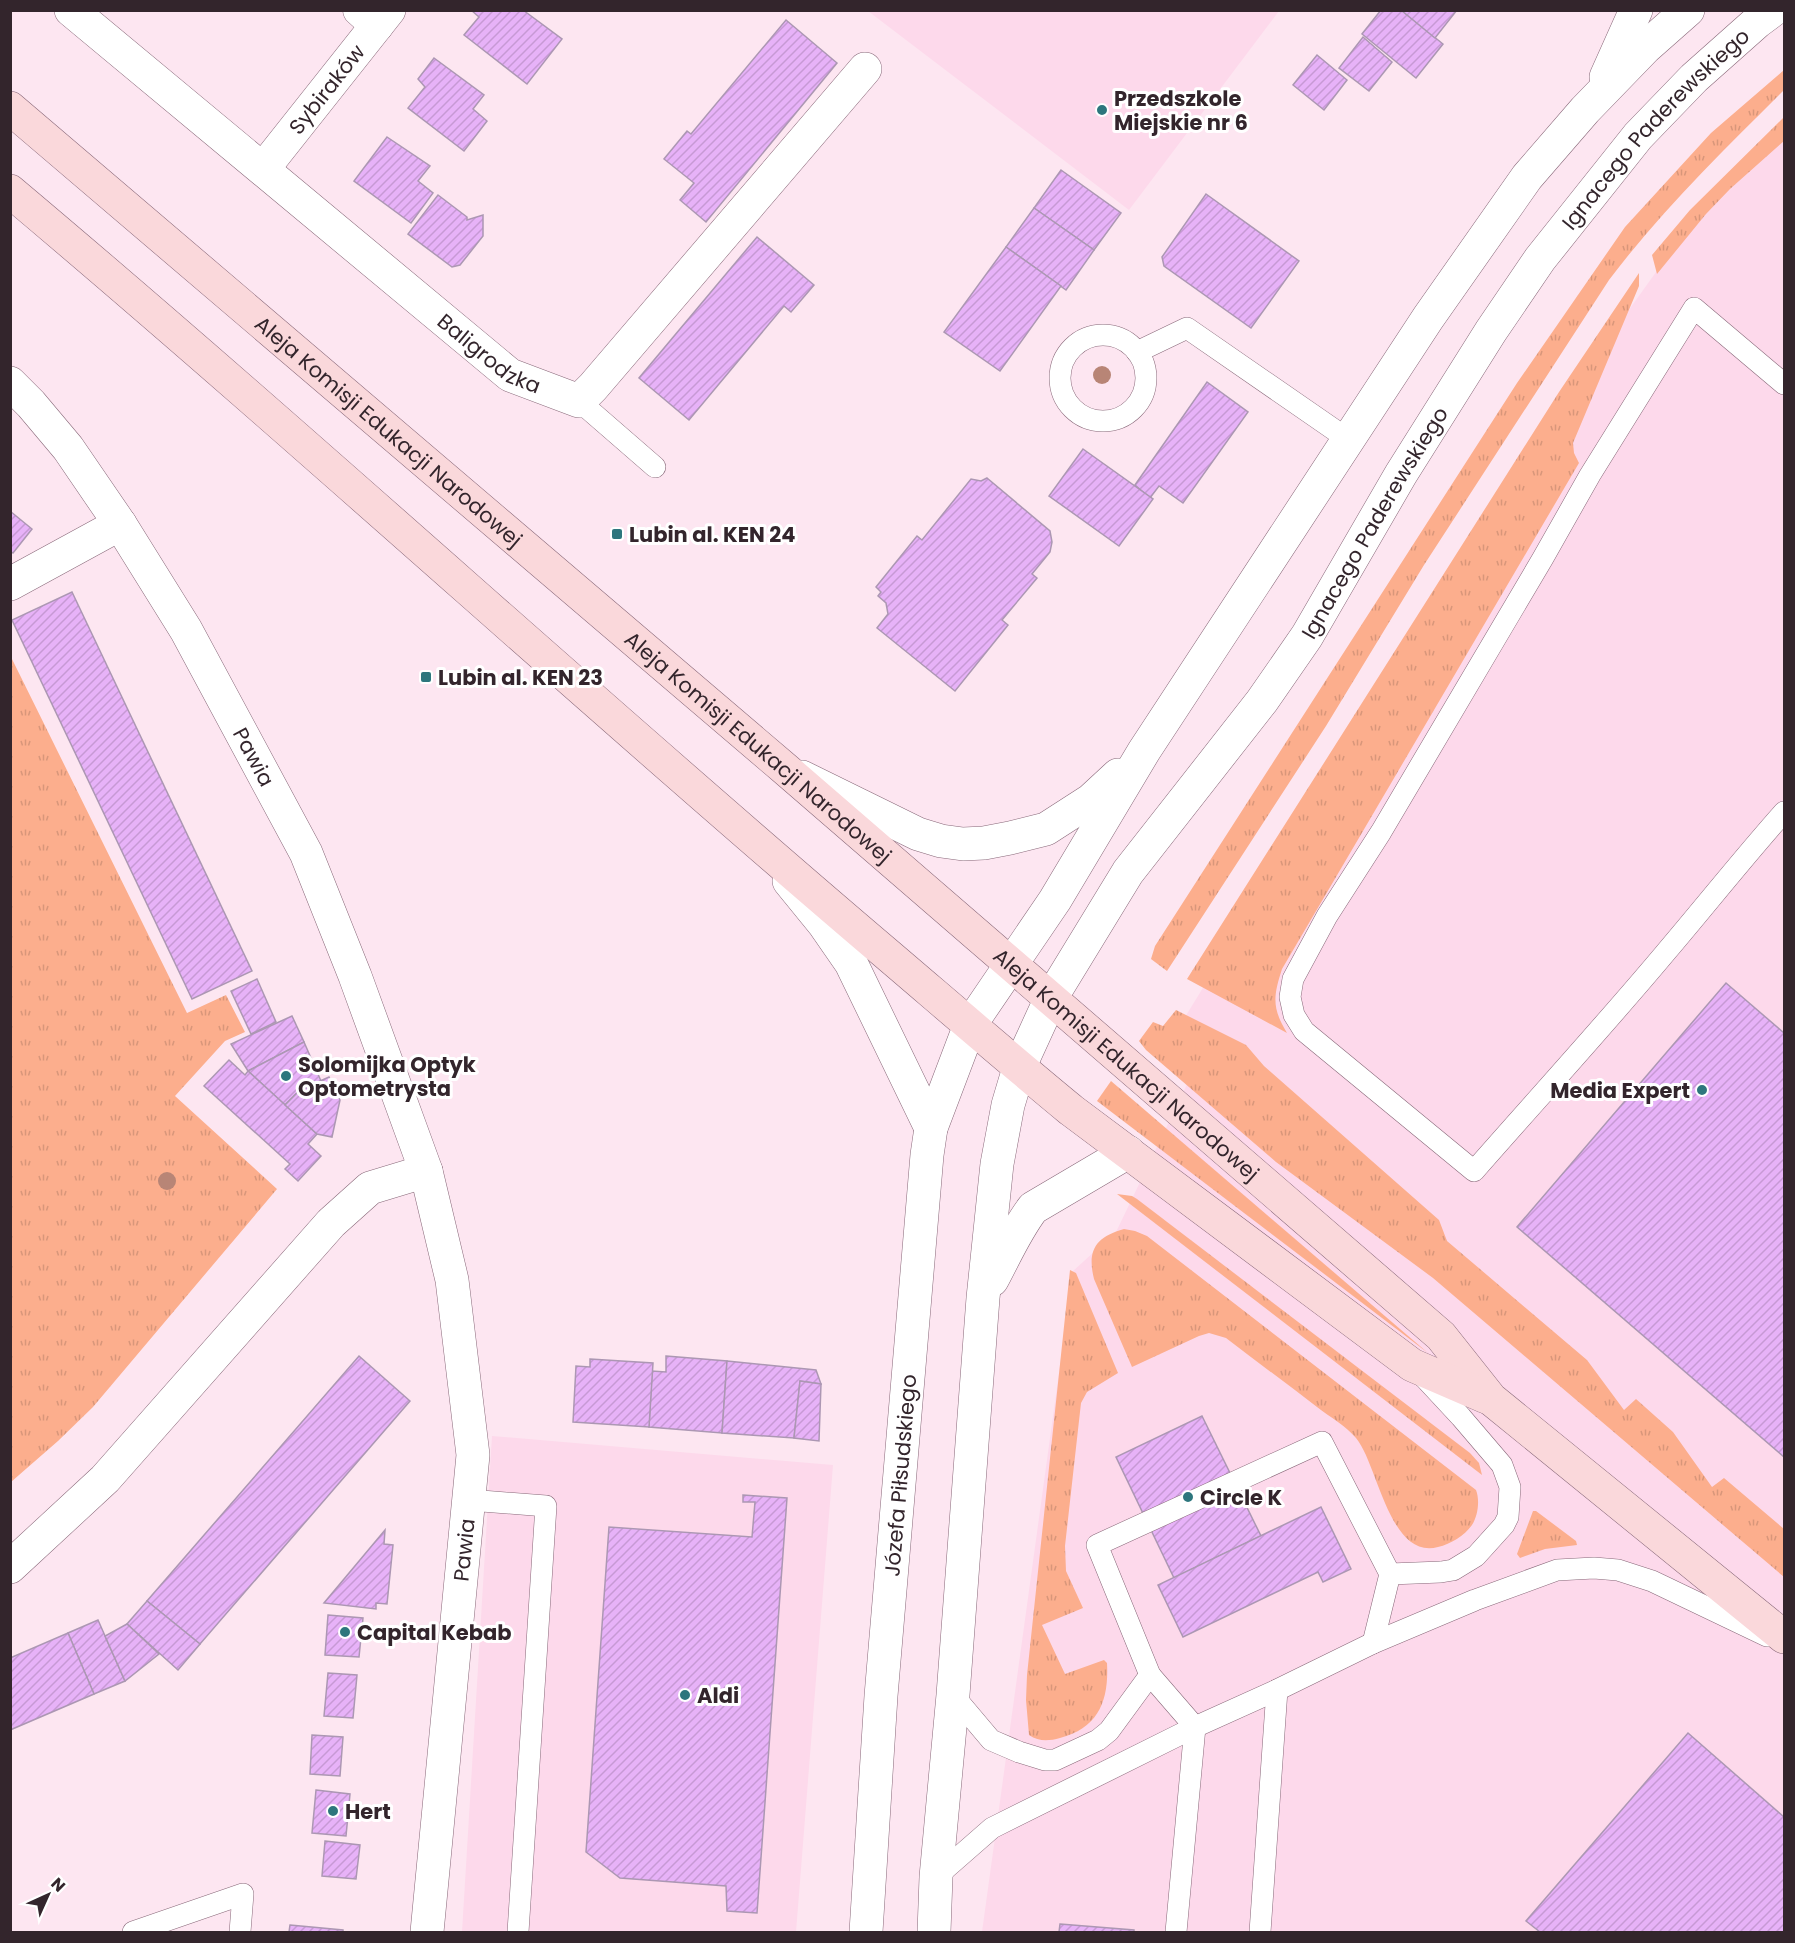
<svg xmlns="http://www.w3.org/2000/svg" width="1795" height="1943" viewBox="0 0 1795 1943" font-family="Poppins,sans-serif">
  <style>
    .built { fill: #fdd9eb }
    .grass { fill: url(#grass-tufts) }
    .building { fill: url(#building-hatch); stroke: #ac97b3; stroke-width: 1.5 }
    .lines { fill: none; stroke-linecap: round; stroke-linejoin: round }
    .service-casing { stroke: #886879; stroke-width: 22 }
    .pedestrian-casing { stroke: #886879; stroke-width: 33 }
    .minor-casing { stroke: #886879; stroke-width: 34 }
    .tertiary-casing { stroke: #886879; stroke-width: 34 }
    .secondary-casing { stroke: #886879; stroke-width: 34 }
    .service { stroke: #fff; stroke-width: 21 }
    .pedestrian { stroke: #fff; stroke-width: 32 }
    .minor { stroke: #fff; stroke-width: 33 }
    .tertiary { stroke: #fff; stroke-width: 33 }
    .secondary { stroke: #fad8db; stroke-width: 33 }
    .tree { fill: #b88576 }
    .poi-dot { fill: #2d767d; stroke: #fff; stroke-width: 2 }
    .labels { text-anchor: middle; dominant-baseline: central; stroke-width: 6; stroke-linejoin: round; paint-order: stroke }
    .street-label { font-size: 21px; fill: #33252c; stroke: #fff }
    .poi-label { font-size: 21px; font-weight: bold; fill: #33252c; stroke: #fff; text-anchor: start }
  </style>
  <defs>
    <pattern id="grass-tufts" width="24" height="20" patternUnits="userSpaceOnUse" patternTransform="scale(1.5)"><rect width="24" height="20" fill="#fcae8d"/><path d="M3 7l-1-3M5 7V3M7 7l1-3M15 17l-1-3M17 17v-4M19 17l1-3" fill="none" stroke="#d8967a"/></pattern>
    <pattern id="building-hatch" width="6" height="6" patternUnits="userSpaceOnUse" patternTransform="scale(1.5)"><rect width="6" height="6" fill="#e7b2f8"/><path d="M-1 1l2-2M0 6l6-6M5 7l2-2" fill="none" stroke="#c799d5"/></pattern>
  </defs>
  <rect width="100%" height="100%" fill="#fde6f1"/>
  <!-- built -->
  <g class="built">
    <polygon points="868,11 868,10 1279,11 1129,210"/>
    <polygon points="1784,130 1784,1932 982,1932 1073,1271 1116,1232 1192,1074 1166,1048 1565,399 1712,194"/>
    <polygon points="492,1436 833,1465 796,1932 462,1932"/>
  </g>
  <!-- grass -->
  <g class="grass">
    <path d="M1784,70V90C1723,151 1661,211 1609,280L1424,565L1326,726L1167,971L1151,959L1155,946L1517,383L1625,227L1711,133Z"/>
    <polygon points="1784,117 1784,141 1730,189 1706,214 1657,274 1652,255 1690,210"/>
    <path d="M1639,273V286L1573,443L1574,453L1579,463L1282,969C1273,997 1272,1008 1287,1033L1187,979L1559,392Z"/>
    <polygon points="10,655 187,1013 226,995 245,1032 225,1041 175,1096 277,1189 93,1407 58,1441 11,1482"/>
    <polygon points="1176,1010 1246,1045 1264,1066 1439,1220 1447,1241 1587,1360 1624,1410 1636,1399 1673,1432 1712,1487 1724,1478 1784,1529 1784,1577 1433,1278 1276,1162 1146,1050 1139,1041 1153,1022 1163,1026"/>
    <polygon points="1111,1081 1428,1353 1097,1101"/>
    <polygon points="1117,1194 1132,1196 1137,1199 1470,1453 1479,1463 1482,1475"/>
    <path d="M1124,1229L1135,1231L1147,1236L1476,1490C1480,1500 1478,1516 1472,1525C1464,1536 1451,1544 1438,1547C1389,1560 1378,1464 1356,1438C1346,1426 1330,1417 1317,1407C1287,1384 1256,1361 1226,1338L1209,1333L1199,1336L1132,1367L1094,1279C1087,1251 1095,1237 1124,1229Z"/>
    <path d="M1070,1270L1076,1273L1118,1373L1087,1392L1081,1403L1065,1546L1066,1571L1083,1608L1042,1625L1065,1674L1104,1660L1107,1663C1109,1700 1099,1728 1060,1738C1049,1741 1039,1742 1029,1735L1026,1700L1027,1675Z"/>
    <polygon points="1533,1511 1536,1511 1576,1541 1577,1545 1545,1549 1520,1558 1517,1554"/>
  </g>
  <!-- building -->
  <g class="building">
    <polygon points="523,10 562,39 527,84 464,35 479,17 471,10"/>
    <polygon points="1381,10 1401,10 1443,44 1416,78 1362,34"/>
    <polygon points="1401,10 1457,10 1435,38"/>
    <polygon points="786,20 837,63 706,222 680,200 694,183 664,159 687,131 691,134"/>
    <polygon points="1363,37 1392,62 1369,91 1339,68"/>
    <polygon points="1317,55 1347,80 1324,110 1293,85"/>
    <polygon points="434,58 484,95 473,109 487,121 464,151 408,108 425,87 418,79"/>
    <polygon points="387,137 430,166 418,181 433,193 411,223 354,181"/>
    <polygon points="1061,170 1121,213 1094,250 1034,208"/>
    <polygon points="1206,194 1299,261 1251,328 1164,266 1162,257"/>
    <polygon points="438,195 467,217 467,220 483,215 483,236 460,265 452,267 408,234"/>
    <polygon points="1034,208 1094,250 1066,290 1006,247"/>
    <polygon points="757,237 814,285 791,312 784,306 689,420 639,378"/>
    <polygon points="1006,247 1061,286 1000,371 944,332"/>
    <polygon points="1207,382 1248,412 1183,503 1159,486 1150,498 1135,485"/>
    <polygon points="1083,449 1153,499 1119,546 1049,496"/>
    <polygon points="987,478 1050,531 1052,542 1050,552 1032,574 1037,578 1002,620 1008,625 955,691 877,628 888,614 886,603 878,596 881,592 876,587 917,536 922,540 971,479 981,481"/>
    <polygon points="10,511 32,529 13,553 10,551"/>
    <polygon points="72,592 252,971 192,999 12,620"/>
    <polygon points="257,979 276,1022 251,1034 231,991"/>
    <polygon points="1726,983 1784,1033 1784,1457 1517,1227"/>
    <polygon points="292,1016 304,1042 248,1071 231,1044"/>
    <polygon points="304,1042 321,1081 300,1090 285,1105 248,1071"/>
    <polygon points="229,1060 245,1075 248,1071 317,1134 308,1144 321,1156 298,1181 285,1169 290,1164 204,1086"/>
    <polygon points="329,1077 340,1100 332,1137 317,1134 285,1105 300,1090"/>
    <polygon points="359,1356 410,1401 200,1644 147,1601"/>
    <polygon points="666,1356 727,1361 722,1433 649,1427 652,1371 666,1372"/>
    <polygon points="590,1359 653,1363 649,1427 573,1422 576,1366 590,1367"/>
    <polygon points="727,1361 816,1370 821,1384 800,1381 794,1438 722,1433"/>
    <polygon points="800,1381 821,1384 819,1441 794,1438"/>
    <polygon points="1202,1416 1261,1536 1174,1578 1116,1457"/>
    <polygon points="743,1495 787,1498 757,1913 727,1911 726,1886 620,1878 586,1852 609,1527 752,1537 755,1502 743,1502"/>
    <polygon points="1321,1507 1351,1569 1323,1582 1318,1572 1183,1637 1158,1585"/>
    <polygon points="385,1530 384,1544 393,1545 387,1604 376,1603 376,1609 324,1603"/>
    <polygon points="147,1601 200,1644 178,1670 127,1624"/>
    <polygon points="328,1615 363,1618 359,1657 325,1655"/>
    <polygon points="98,1620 125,1681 94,1694 68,1633"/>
    <polygon points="127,1624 159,1654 125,1681 105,1636"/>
    <polygon points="68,1633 94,1694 10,1730 10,1658"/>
    <polygon points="328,1673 357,1675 353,1718 324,1716"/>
    <polygon points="1688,1733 1784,1817 1784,1932 1540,1932 1526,1921"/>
    <polygon points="312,1735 343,1737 340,1776 310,1774"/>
    <polygon points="316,1790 350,1794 346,1836 312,1833"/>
    <polygon points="325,1841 360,1845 356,1879 322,1876"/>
    <polygon points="1060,1924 1134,1930 1134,1932 1059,1932"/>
    <polygon points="290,1925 343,1930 343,1932 289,1932"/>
  </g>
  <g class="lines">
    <defs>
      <g id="service">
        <circle cx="1103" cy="378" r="43"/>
        <polyline points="1137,352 1187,328 1349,440"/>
        <path d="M1784,384L1694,308L1590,475L1543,558L1381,832L1327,916L1293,979L1290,997L1294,1015L1304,1031L1474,1171C1538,1098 1604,1026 1666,952C1706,905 1743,858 1784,812"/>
        <polyline points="579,401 655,467"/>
        <polyline points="469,1500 546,1506 518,1932"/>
        <polyline points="1390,1574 1441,1572 1453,1570 1476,1556 1504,1525 1508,1517 1510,1487 1502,1465 1461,1417 1422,1375"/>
        <polyline points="953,1695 991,1740 1019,1752 1045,1760 1055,1760 1098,1740 1109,1731 1150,1675"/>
        <polyline points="936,1877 992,1828 1195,1727 1277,1690 1373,1643 1475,1600 1557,1570 1594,1568 1618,1570 1652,1581 1767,1636"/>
        <polyline points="133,1932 243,1894 240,1932"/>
        <polyline points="1176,1932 1195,1727 1150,1675 1097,1545 1322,1442 1390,1574 1373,1643"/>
        <polyline points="1260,1932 1277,1690"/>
      </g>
      <polyline id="pedestrian" points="359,10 377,26"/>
      <g id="minor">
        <path id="s1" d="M71,10L510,375L579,401L593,387L865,69"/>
        <path id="s2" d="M263,169L389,10"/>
        <path id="s3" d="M10,383L31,404L68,448L120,524L186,630L306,853L355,976L426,1171L452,1280L473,1455L427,1932"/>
        <polyline points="10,584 120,524"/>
        <polyline points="10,1567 105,1479 331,1223 370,1188 426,1171"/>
      </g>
      <g id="tertiary">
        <polyline points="1606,77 1636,10"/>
        <polyline points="802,777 918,834 941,841 963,844 984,843 1010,838 1046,829 1091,800 1118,775"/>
        <polyline points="789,881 824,924 851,963 931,1128"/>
        <path d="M992,1280C1005,1256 1016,1230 1033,1208L1128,1152"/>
        <path id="s4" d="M866,1932L881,1696L927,1155L931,1128L970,1025L1055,900L1144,751L1428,318L1527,177L1585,110L1645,48L1688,10"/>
        <path id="s5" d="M934,1932L936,1877L953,1695L983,1298L997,1164L1008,1105L1019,1068L1051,998L1128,872L1262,701L1307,636L1401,474L1491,331L1540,259L1638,136L1694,78L1757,22L1773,10"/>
      </g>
      <g id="secondary">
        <path id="s6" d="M10,108L784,768L1441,1336L1491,1399L1784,1637"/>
        <path d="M10,191C307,441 592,704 888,955C949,1007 1009,1059 1071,1110L1412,1365L1486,1397"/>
      </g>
    </defs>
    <!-- service casing -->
    <use href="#service" class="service-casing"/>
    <!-- pedestrian casing -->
    <use href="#pedestrian" class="pedestrian-casing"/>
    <!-- minor casing -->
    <use href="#minor" class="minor-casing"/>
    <!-- tertiary casing -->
    <use href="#tertiary" class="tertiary-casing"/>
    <!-- secondary casing -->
    <use href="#secondary" class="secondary-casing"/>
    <!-- service -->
    <use href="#service" class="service"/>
    <!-- pedestrian -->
    <use href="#pedestrian" class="pedestrian"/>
    <!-- minor -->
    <use href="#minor" class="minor"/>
    <!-- tertiary -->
    <use href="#tertiary" class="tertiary"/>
    <!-- secondary -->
    <use href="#secondary" class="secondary"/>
  </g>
  <!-- trees -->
  <g class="tree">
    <circle cx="1102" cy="375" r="9"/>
    <circle cx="167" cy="1181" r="9"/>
  </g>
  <!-- markers -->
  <g class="poi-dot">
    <circle cx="1102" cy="110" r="6"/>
    <rect x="611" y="528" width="12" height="12" rx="3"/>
    <rect x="420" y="671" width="12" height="12" rx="3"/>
    <circle cx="286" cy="1076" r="6"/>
    <circle cx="1702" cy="1090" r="6"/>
    <circle cx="1188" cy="1497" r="6"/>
    <circle cx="345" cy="1632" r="6"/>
    <circle cx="685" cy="1695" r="6"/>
    <circle cx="333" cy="1811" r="6"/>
  </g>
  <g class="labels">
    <!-- street labels -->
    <g class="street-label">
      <text stroke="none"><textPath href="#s2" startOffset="102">Sybiraków</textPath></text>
      <text stroke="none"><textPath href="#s5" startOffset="2008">Ignacego Paderewskiego</textPath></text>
      <text stroke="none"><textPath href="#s1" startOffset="542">Baligrodzka</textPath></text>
      <text stroke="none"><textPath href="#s6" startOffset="498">Aleja Komisji Edukacji Narodowej</textPath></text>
      <text stroke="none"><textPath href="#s5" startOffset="1522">Ignacego Paderewskiego</textPath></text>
      <text stroke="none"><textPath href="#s6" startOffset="984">Aleja Komisji Edukacji Narodowej</textPath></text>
      <text stroke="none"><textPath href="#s3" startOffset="448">Pawia</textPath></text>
      <text stroke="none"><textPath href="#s6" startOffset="1470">Aleja Komisji Edukacji Narodowej</textPath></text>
      <text stroke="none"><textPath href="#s4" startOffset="458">Józefa Piłsudskiego</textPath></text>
      <text transform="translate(464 1550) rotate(-84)">Pawia</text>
    </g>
    <!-- poi labels -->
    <g class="poi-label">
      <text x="1114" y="98">Przedszkole<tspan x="1114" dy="24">Miejskie nr 6</tspan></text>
      <text x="629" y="534">Lubin al. KEN 24</text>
      <text x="438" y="677">Lubin al. KEN 23</text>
      <text x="298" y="1064">Solomijka Optyk<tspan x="298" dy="24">Optometrysta</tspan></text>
      <text x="1690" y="1090" text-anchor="end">Media Expert</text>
      <text x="1200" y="1497">Circle K</text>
      <text x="357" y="1632">Capital Kebab</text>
      <text x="697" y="1695">Aldi</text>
      <text x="345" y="1811">Hert</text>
    </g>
  </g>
  <!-- border -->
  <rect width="1795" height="1943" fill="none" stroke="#33252c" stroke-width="24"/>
  <!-- north arrow -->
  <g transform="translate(48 1895) rotate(45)" stroke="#ffffff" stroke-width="4.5" paint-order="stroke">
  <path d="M0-4.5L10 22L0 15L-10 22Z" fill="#33252c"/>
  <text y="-9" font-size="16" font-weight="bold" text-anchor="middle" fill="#33252c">N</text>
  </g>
</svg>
